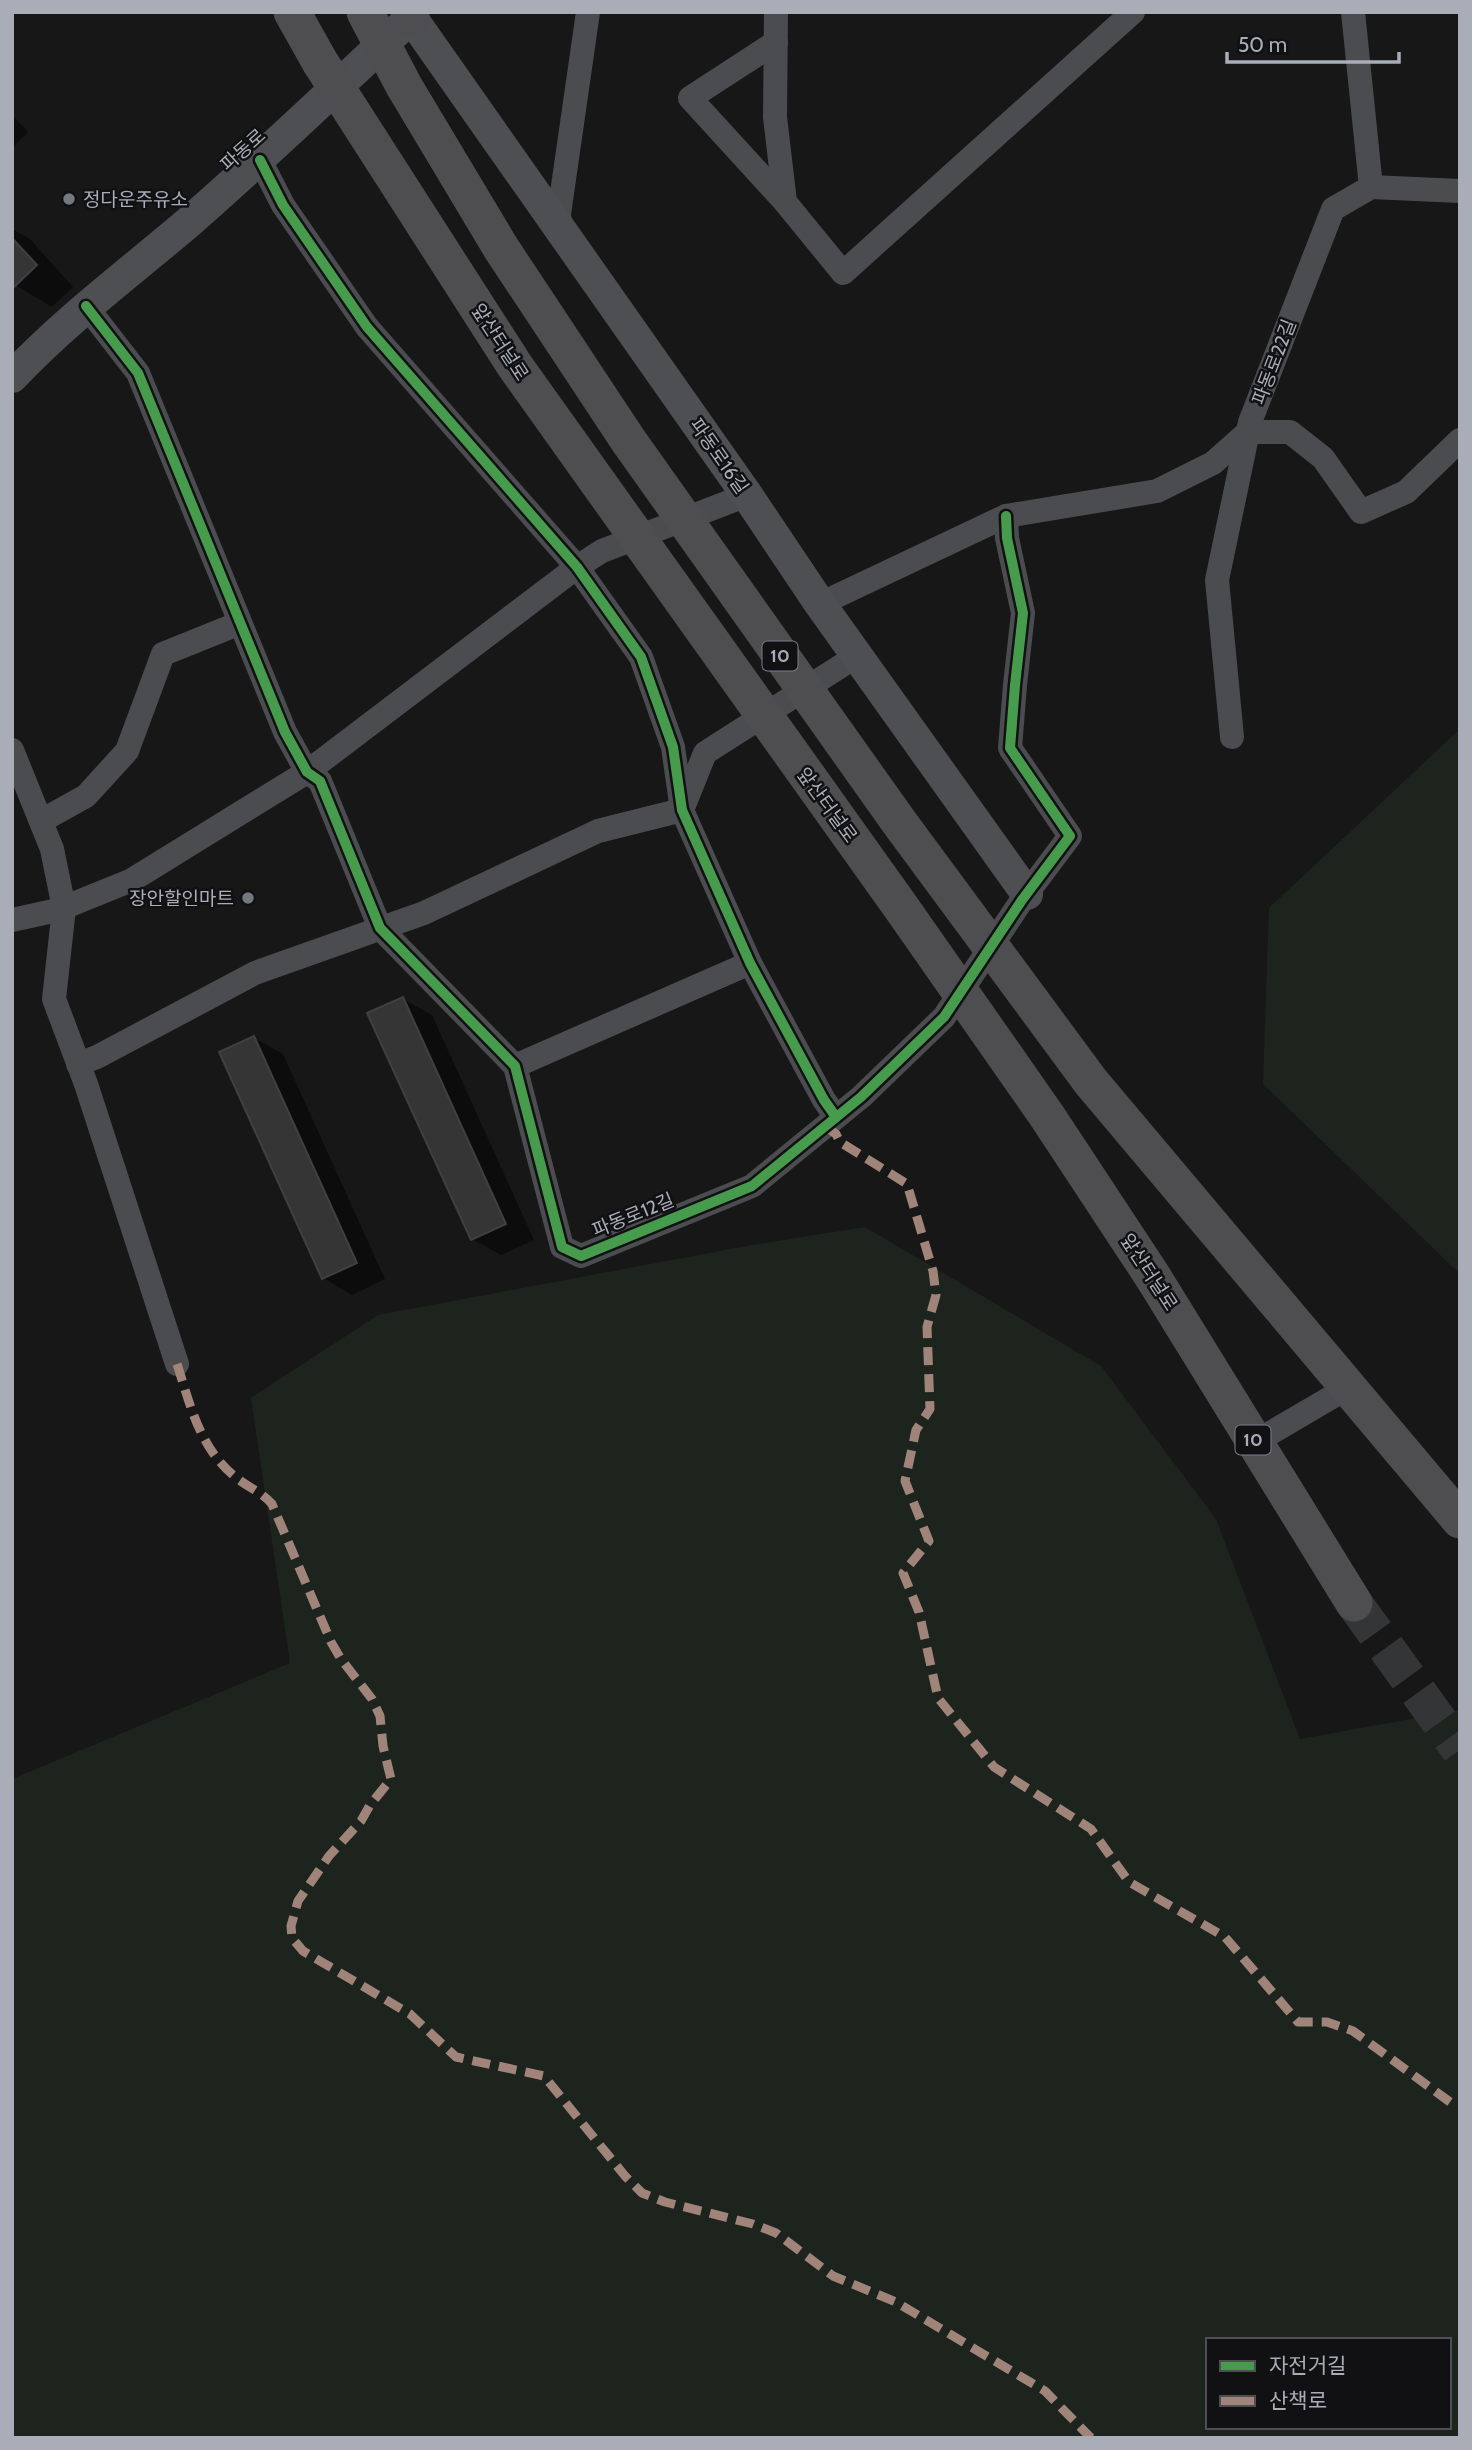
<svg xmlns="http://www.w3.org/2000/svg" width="1472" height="2450" viewBox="0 0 1472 2450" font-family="Cabin,'Noto Sans KR',sans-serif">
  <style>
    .green { fill: #1d241e; fill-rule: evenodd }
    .shadow { fill: #0007 }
    .building { fill: #353536; stroke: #3f4043; stroke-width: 2 }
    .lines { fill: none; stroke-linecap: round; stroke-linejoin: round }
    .highway-tunnel { stroke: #343537; stroke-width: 37; stroke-dasharray: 37 18; stroke-linecap: butt }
    .minor { stroke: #4b4c50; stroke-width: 24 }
    .major { stroke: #4d4f52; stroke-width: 32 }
    .highway { stroke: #4e4e51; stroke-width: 37 }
    .quiet { stroke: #a18479; stroke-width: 9; stroke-dasharray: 18 9; stroke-linecap: butt }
    .cycleway-casing { stroke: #111113; stroke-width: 15 }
    .cycleway { stroke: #469c4c; stroke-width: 10 }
    .poi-dot { fill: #757880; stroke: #111113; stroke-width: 2.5 }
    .labels { text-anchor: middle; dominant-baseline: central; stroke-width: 5; stroke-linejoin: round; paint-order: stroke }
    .shield { fill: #111113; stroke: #7b7e86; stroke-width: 2 }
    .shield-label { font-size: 18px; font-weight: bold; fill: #a8adb8 }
    .street-label { font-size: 19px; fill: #a8adb8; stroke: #111113 }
    .poi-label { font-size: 19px; fill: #a8adb8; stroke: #111113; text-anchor: start }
  </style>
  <rect width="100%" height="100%" fill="#171717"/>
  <!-- green -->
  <g class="green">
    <polygon points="1460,729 1460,1274 1263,1084 1269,908"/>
    <path d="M865,1227L1101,1366L1216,1519L1300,1739L1460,1710V2438H12V1779L290,1663L251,1398L378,1315L752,1245ZM1208,2340H1449V2427H1208Z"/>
  </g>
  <!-- shadow -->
  <g class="shadow">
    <polygon points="12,115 28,132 12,148"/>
    <polygon points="12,229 30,239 73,287 52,307 12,283"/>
    <polygon points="403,999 432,1015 534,1240 501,1255 472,1239"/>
    <polygon points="254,1038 283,1054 385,1279 352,1295 323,1278"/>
  </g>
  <!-- building -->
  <g class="building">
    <polygon points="12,238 37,265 14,287 12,285"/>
    <polygon points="403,997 506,1224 471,1240 367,1013"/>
    <polygon points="254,1036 357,1263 322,1279 219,1052"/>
  </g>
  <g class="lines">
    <!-- highway-tunnel -->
    <polyline class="highway-tunnel" points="1354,1603 1460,1750"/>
    <!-- minor -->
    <g class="minor">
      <polyline points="776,12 775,117 785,202 843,273 1133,12"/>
      <polyline points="776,42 690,98 785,202"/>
      <polyline points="260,160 283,205 367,327 577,567 641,657 673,747 682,810 750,963 824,1100 836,1117"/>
      <polyline points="1371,187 1460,191"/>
      <polyline points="561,233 559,214 588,12"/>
      <polyline points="86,306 138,373 285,732 307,772 320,781 380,928 515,1066 562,1247 581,1256 752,1186 861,1097 944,1017 1022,900 1070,836 1010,748 1015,685 1023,613 1007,538 1006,516"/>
      <polyline points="820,604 1006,516 1157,491 1213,463 1248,432 1290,432 1323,458 1361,512 1406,492 1460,440"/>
      <polyline points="1232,737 1217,580 1250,422 1333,209 1371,187 1353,12"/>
      <polyline points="12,750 52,849 64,908 54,999 86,1084 177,1364"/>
      <polyline points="41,821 86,796 127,751 163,654 240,623"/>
      <polyline points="12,920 58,910 132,880 307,772 577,567 602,551 747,495 757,509"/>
      <polyline points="78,1064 97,1057 255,973 424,913 598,831 682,810 705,753 855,657 845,641"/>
      <polyline points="515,1066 750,963"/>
      <polyline points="1255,1442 1349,1387"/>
    </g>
    <!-- major -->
    <g class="major">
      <polyline points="411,17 747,495 820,604 1027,894"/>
      <path d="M12,377C66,320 129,273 189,222C261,159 330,93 400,28"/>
    </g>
    <!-- highway -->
    <g class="highway">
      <polyline points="292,12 320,62 515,366 903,910 1047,1116 1153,1277 1354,1603"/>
      <polyline points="365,12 404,86 501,248 628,440 899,822 1091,1082 1460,1520"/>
      <polyline points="409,12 411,17"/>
    </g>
    <!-- quiet -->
    <g class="quiet">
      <polyline points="825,1126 836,1134 840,1142 907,1184 933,1271 936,1295 927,1327 930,1409 916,1430 905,1481 929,1541 903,1573 919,1612 938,1698 994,1767 1091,1829 1129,1882 1225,1937 1298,2022 1327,2022 1353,2031 1450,2102 1460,2102"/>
      <path d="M177,1364C190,1404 199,1446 233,1475C245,1486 261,1491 272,1504L331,1642L341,1659L372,1699L380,1716L383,1746L391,1779L370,1805L361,1821L329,1856L298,1901L291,1926L292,1938L303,1951L410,2014L456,2057L544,2076L625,2176L642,2193L665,2202L753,2224L776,2233L833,2276L896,2302L1045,2391L1091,2438"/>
    </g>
    <defs>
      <g id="cycleway">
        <polyline points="260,160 283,205 367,327 577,567 641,657 673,747 682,810 750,963 824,1100 836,1117"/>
        <polyline points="86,306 138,373 285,732 307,772 320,781 380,928 515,1066 562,1247 581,1256 752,1186 861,1097 944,1017 1022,900 1070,836 1010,748 1015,685 1023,613 1007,538 1006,516"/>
      </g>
    </defs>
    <!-- cycleway casing -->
    <use href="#cycleway" class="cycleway-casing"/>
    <!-- cycleway -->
    <use href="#cycleway" class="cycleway"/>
  </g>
  <!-- markers -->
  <g class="poi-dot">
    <circle cx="69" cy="199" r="7"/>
    <circle cx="248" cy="898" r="7"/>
  </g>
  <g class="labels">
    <!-- shield labels -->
    <g class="shield">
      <rect x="762.5" y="641.5" width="35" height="29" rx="5"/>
      <rect x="1235.5" y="1425.5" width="35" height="29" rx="5"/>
    </g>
    <g class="shield-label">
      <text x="780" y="656">10</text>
      <text x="1253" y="1440">10</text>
    </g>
    <!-- street labels -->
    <g class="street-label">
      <text transform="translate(243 150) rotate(-42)">파동로</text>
      <text transform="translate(500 342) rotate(57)">앞산터널로</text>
      <text transform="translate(1274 362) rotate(-69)">파동로22길</text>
      <text transform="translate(719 456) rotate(55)">파동로16길</text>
      <text transform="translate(827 805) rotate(54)">앞산터널로</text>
      <text transform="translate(633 1215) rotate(-22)">파동로12길</text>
      <text transform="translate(1149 1272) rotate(57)">앞산터널로</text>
    </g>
    <!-- poi labels -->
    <g class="poi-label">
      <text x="83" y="199">정다운주유소</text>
      <text x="234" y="898" text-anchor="end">장안할인마트</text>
    </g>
  </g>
  <!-- border -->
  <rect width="1472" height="2450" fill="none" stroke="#a8adb8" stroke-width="28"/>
  <!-- legend -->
  <rect x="1206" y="2338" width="245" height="91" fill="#111113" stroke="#4d4f55" stroke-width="2"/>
  <rect x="1220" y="2361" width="35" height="10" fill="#469c4c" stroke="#4d4f55" stroke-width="2"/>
  <text x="1269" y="2373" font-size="21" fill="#a8adb8">자전거길</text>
  <rect x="1220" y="2396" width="35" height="10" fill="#a18479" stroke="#4d4f55" stroke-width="2"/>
  <text x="1269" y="2408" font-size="21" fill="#a8adb8">산책로</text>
  <!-- scale -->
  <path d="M1227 52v10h172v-10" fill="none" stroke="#a8adb8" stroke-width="3.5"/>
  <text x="1238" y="52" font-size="21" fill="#a8adb8" stroke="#111113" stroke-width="5" paint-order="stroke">50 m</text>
</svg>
